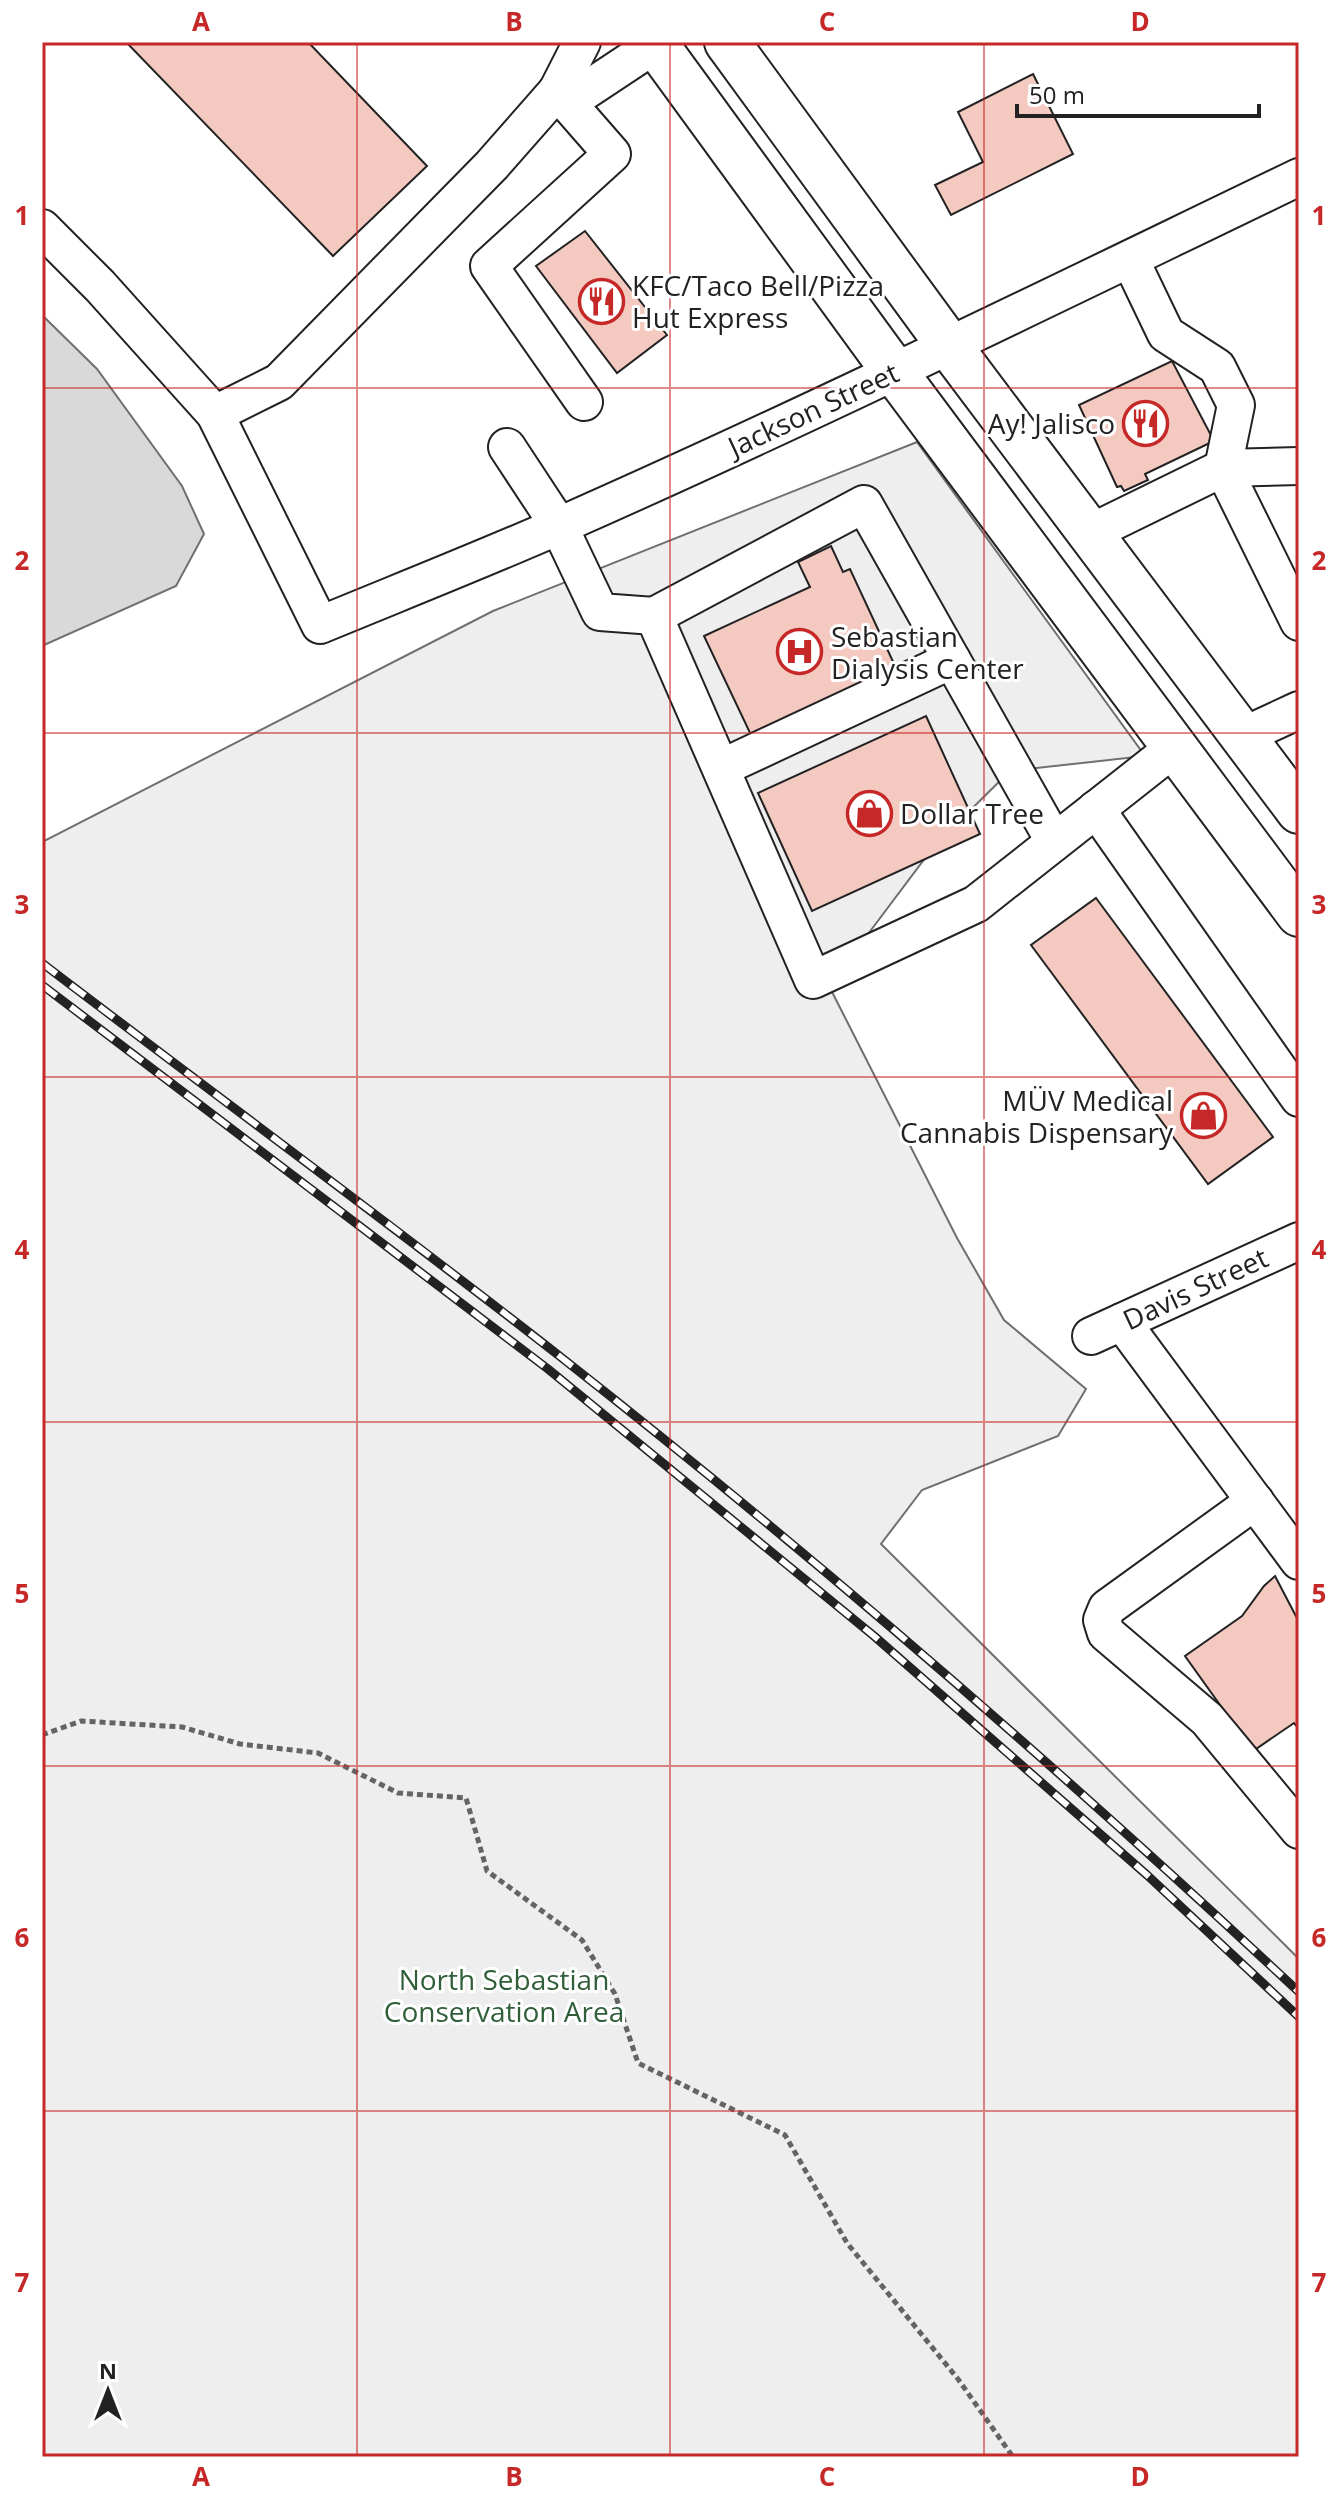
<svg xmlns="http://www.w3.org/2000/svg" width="1341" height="2499" viewBox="0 0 1341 2499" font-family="'Open Sans',sans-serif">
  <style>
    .green { fill: #eee; stroke: #6f6f6f; stroke-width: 2 }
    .water { fill: #d9d9d9; stroke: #6f6f6f; stroke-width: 2 }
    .building { fill: #f3c9c0; stroke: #222; stroke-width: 2 }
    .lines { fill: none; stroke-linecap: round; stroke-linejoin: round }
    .minor-casing { stroke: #222; stroke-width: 40 }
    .major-casing { stroke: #222; stroke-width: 48 }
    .path { stroke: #646464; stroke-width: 5; stroke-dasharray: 6 4; stroke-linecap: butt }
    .minor { stroke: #fff; stroke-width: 36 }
    .major { stroke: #fff; stroke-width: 44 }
    .rail-casing { stroke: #222; stroke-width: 9 }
    .rail { stroke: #fff; stroke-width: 6; stroke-dasharray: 18; stroke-linecap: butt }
    .grid { fill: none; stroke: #c62828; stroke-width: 2; stroke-opacity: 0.55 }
    .labels { text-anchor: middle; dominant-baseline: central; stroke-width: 6; stroke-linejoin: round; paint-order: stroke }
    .poi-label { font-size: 28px; fill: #222; stroke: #fff; text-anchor: start }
    .street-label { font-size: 28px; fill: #222; stroke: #fff }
    .park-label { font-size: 28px; fill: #2f5e38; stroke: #fff }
    .neatline { fill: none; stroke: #c62828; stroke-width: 3 }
    .grid-label { font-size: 26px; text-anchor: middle; font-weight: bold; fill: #c62828 }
  </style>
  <rect width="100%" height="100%" fill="#fff"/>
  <!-- green -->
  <polygon class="green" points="917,442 1145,756 1010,771 935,845 829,986 957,1238 1004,1320 1086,1389 1058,1436 922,1490 881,1544 1299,1959 1299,2457 42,2457 42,842 493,611"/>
  <!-- water -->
  <polygon class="water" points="42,315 97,369 182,486 204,534 176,586 42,646"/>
  <!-- building -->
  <g class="building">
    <polygon points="126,42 308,42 427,166 333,256"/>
    <polygon points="1033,74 1073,154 951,215 935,185 983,162 958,112"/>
    <polygon points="585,231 667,335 617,373 536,266"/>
    <polygon points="1172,361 1214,441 1145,474 1148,480 1124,491 1121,486 1117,487 1079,405"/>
    <polygon points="831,546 843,572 850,569 896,668 751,735 704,636 810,587 798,562"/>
    <polygon points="926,716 980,834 812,911 758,793"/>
    <polygon points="1096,898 1273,1137 1208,1184 1031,945"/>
    <polygon points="1275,1576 1299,1622 1299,1729 1294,1723 1253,1751 1185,1656 1242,1616 1264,1586"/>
  </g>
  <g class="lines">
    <defs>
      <g id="minor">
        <polyline points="557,91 612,154 489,266 584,402"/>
        <polyline points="557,91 585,91 656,44"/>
        <path d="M42,228L100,286L215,414L320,625C400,592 481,560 561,525C810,415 1054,295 1299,177"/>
        <polyline points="1130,259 1166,334 1217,367 1236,405 1223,468 1299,622"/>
        <polyline points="215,414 279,382 492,165 557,91 582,42"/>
        <polyline points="507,447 559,526 600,612 654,616 813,980 976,904 1174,748"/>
        <polyline points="1090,533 1223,468 1299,466"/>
        <polyline points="654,616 864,504 1054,841"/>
        <polyline points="1243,736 1299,710"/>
        <polyline points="721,768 952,660"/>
        <polyline points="1096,809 1299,1098"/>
        <polyline points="1122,1322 1299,1561"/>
        <polyline points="1091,1336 1299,1241"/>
        <polyline points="1255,1501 1107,1608 1102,1620 1106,1633 1207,1719 1299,1830"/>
      </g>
      <g id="major">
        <polyline points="654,42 894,371 1299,914"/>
        <polyline points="727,42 950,347 1299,811"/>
      </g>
    </defs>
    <!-- minor casing -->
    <use href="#minor" class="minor-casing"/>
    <!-- major casing -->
    <use href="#major" class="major-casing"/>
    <!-- path -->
    <polyline class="path" points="42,1735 81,1721 182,1727 240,1744 318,1753 398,1793 466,1798 487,1871 582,1940 615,1994 638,2063 785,2135 847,2243 958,2379 1013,2457"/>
    <!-- minor -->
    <use href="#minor" class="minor"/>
    <!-- major -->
    <use href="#major" class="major"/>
    <defs>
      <g id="rail">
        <path d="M42,963C215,1095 391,1224 562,1358C817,1558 1062,1771 1299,1992"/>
        <polyline points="42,985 548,1369 874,1636 1147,1875 1299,2017"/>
      </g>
    </defs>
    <!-- rail casing -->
    <use href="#rail" class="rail-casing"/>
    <!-- rail -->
    <use href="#rail" class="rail"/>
  </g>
  <!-- grid -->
  <path class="grid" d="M357,42V2457M670,42V2457M984,42V2457M42,388H1299M42,733H1299M42,1077H1299M42,1422H1299M42,1766H1299M42,2111H1299"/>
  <!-- icons -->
  <defs>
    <symbol id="restaurant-ring" viewBox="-11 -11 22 22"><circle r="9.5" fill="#fff" stroke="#c62828" stroke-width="1.5"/><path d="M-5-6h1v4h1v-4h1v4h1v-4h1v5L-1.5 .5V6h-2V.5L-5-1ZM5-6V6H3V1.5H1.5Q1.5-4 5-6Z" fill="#c62828"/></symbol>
    <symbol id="hospital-ring" viewBox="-11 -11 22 22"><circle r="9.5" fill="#fff" stroke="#c62828" stroke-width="1.5"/><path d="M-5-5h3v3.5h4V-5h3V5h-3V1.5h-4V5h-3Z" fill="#c62828"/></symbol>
    <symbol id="shop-ring" viewBox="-11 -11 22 22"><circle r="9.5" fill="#fff" stroke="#c62828" stroke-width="1.5"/><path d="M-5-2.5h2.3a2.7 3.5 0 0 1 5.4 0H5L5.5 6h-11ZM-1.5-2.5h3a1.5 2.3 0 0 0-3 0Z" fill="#c62828"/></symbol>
  </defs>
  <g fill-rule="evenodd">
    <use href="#restaurant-ring" x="576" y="276" width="51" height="51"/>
    <use href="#restaurant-ring" x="1120" y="398" width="51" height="51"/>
    <use href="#hospital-ring" x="774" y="626" width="51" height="51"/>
    <use href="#shop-ring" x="844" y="788" width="51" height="51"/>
    <use href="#shop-ring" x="1178" y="1090" width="51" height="51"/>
  </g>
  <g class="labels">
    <!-- poi labels -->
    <g class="poi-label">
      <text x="632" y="285">KFC/Taco Bell/Pizza<tspan x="632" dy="32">Hut Express</tspan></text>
      <text x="1115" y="423" text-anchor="end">Ay! Jalisco</text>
      <text x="831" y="636">Sebastian<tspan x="831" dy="32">Dialysis Center</tspan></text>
      <text x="900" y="813">Dollar Tree</text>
      <text x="1173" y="1100" text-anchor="end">MÜV Medical<tspan x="1173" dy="32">Cannabis Dispensary</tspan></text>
    </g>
    <!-- street labels -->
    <g class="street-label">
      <text transform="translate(813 409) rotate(-25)">Jackson Street</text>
      <text transform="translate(1195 1288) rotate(-25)">Davis Street</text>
    </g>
    <!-- park labels -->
    <g class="park-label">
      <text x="504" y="1979">North Sebastian<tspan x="504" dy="32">Conservation Area</tspan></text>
    </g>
  </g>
  <!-- border -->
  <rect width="1341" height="2499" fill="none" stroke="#ffffff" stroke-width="88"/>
  <!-- north arrow -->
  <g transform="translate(108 2391)" stroke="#ffffff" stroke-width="6" paint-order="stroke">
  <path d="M0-6L14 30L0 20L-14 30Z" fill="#222222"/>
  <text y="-12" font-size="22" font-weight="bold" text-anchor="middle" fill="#222222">N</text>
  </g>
  <!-- scale -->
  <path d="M1017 104v12h242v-12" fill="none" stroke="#222222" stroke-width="4"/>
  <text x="1029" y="104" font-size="24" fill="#222222" stroke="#ffffff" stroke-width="6" paint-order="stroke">50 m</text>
  <rect x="44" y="44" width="1253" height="2411" class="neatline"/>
  <g class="grid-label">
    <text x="201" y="31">A</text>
    <text x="514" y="31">B</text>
    <text x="827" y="31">C</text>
    <text x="1140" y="31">D</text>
    <text x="22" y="225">1</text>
    <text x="1319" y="225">1</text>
    <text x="22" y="570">2</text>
    <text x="1319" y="570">2</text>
    <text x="22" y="914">3</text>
    <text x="1319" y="914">3</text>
    <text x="22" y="1259">4</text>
    <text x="1319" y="1259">4</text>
    <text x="22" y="1603">5</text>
    <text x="1319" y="1603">5</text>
    <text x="22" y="1947">6</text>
    <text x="1319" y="1947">6</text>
    <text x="22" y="2292">7</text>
    <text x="1319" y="2292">7</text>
    <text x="201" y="2486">A</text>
    <text x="514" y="2486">B</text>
    <text x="827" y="2486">C</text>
    <text x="1140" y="2486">D</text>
  </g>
</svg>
